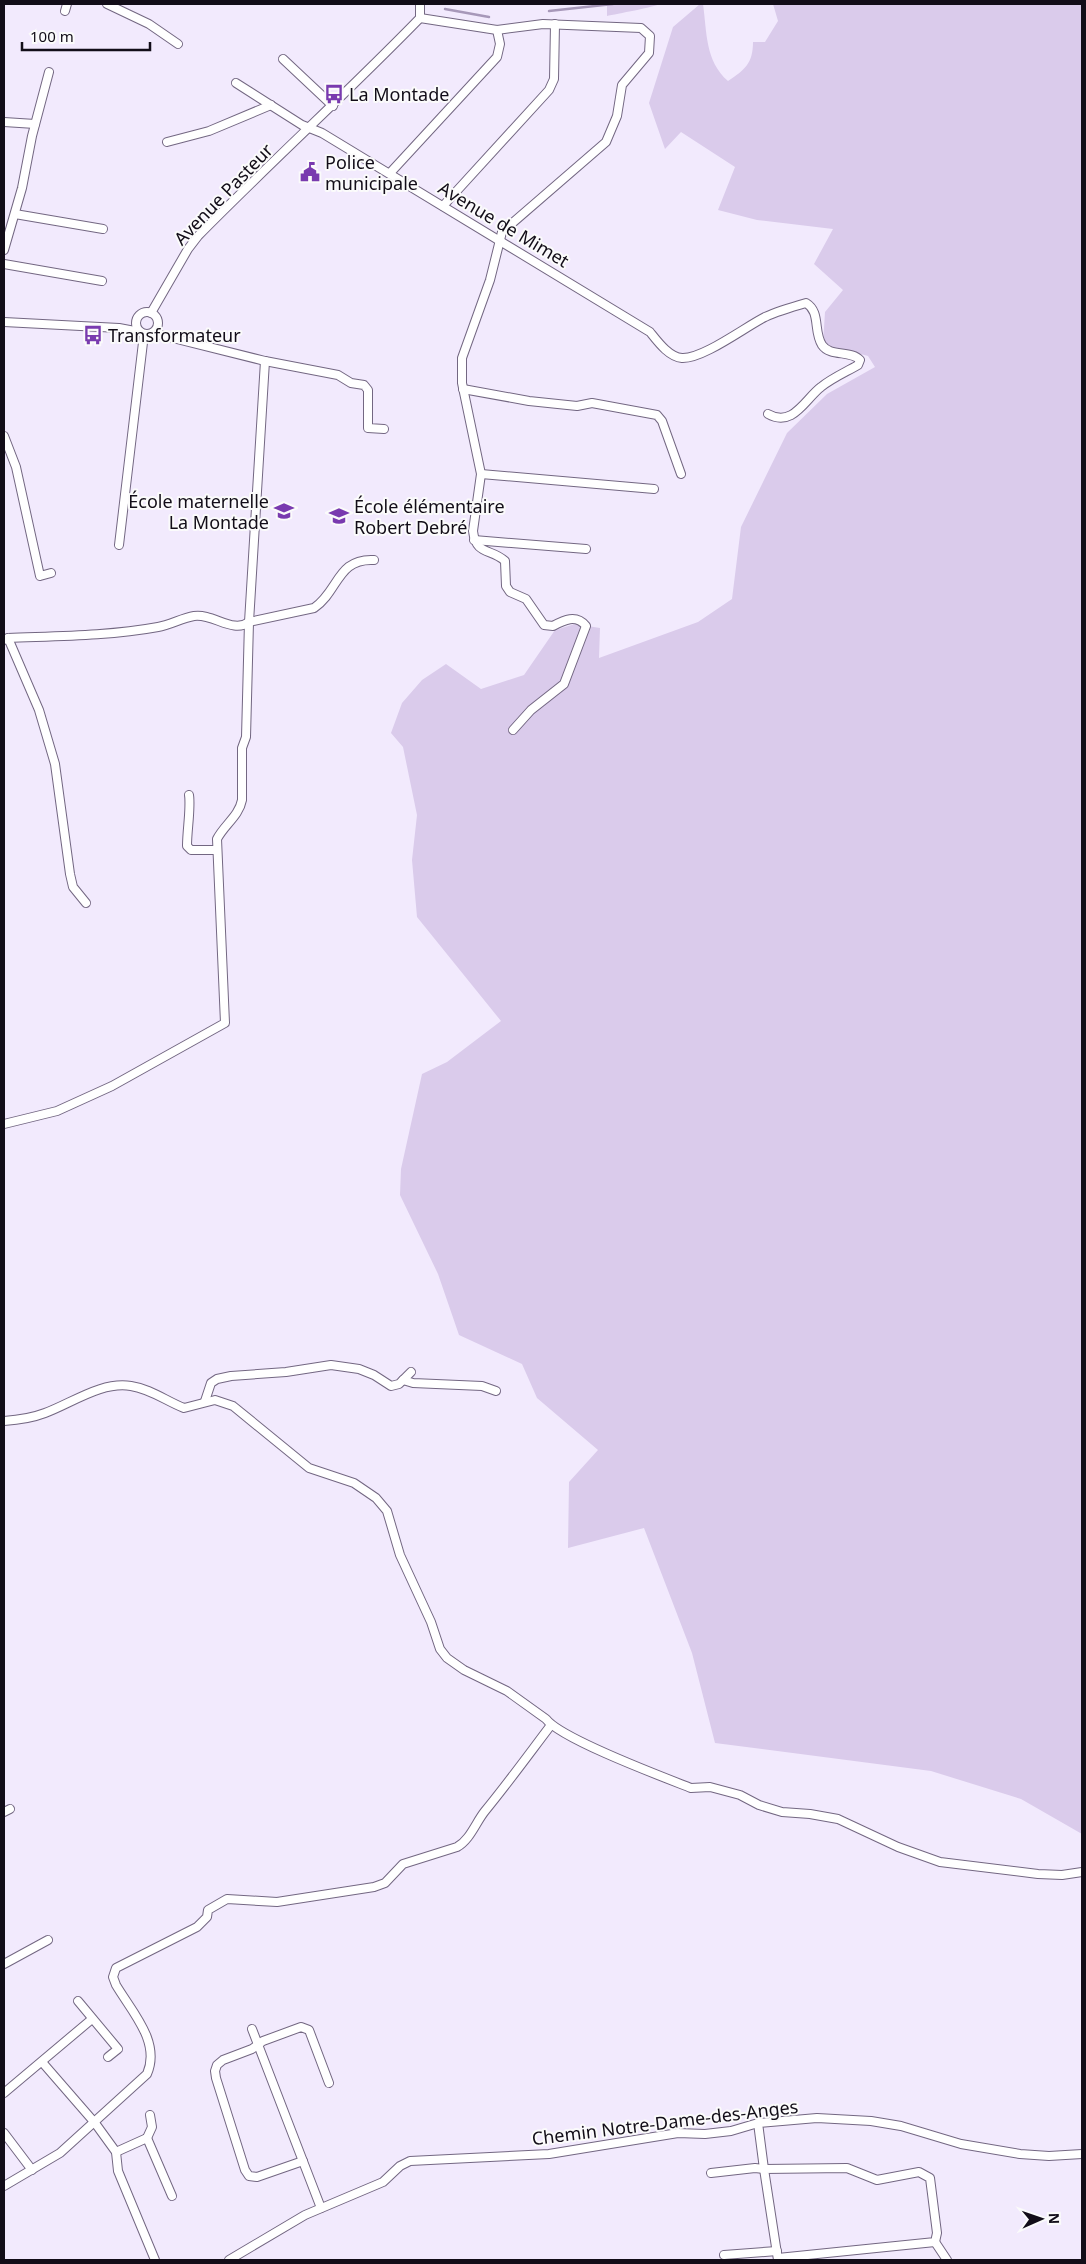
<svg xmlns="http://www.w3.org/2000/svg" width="1086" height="2264" viewBox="0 0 1086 2264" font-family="'Noto Sans',sans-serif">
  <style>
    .green { fill: #dacbeb }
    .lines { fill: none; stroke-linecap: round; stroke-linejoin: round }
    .stream { stroke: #a798b9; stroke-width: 2.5 }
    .minor-casing { stroke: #736782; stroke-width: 10 }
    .minor { stroke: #fff; stroke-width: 8 }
    .labels { text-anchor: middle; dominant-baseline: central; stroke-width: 4; stroke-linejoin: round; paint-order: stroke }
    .poi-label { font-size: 18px; fill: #120d18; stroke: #fbfbfb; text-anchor: start }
    .street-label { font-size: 18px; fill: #120d18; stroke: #fbfbfb }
  </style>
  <rect width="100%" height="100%" fill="#f2eafd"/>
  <!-- green -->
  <g class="green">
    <path d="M607,4H660C655,7 616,14 607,16Z"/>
    <path d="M700,4H703C707,32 705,61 728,81C745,70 753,63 753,42H765L778,21L773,4H1082V1834L1021,1799L931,1771L715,1743L692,1653L644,1528L568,1548L569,1482L598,1450L537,1398L522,1364L459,1335L438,1274L400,1195L401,1169L422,1074L447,1062L501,1021L417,917L412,860L417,815L403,747L391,733L402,703L422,680L446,664L481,689L524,675L555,630L575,624L600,628L599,658L698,622L732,599L741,527L787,433L827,394L875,367L868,356L823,344L825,312L843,290L814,264L833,229L757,220L718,210L735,167L681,132L665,149L649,103L673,27Z"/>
  </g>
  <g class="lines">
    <!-- stream -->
    <g class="stream">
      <polyline points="445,9 489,17"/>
      <polyline points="549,11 613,4"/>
    </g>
    <defs>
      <g id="minor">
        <polyline points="107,4 149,24 178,44"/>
        <polyline points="420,4 420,18"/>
        <polyline points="65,11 67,4"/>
        <path d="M420,18L497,30L543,24L641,28L650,36L649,53L622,85L617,116L606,142L502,232L490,280L462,358V383L481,474L473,531C476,556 491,548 505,561L506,586L510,592L526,599L544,625L553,626C564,620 576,614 586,626L564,684L531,710L513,730"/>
        <polyline points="283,59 333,106"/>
        <path d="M236,83L302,125L322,133L650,332C658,342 669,357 682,358C703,359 745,327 765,317C778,311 792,307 806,303C821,312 813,331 822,345C830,357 851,350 860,360L858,365C846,372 832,378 821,387C805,399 793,428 768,414"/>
        <polyline points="4,122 35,124"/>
        <polyline points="167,142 209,131 271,105"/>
        <polyline points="390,173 497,57 500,44 497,30"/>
        <polyline points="443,206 549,90 554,79 555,24"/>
        <polyline points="15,214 103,229"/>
        <polyline points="4,250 22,188 32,136 49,72"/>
        <polyline points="4,264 102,281"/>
        <circle cx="147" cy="323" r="11"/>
        <path d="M151,313L188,249L198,236C271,162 348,92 420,18"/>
        <polyline points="4,322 119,328 140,332"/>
        <polyline points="153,333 265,361 338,375 351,383 364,385 368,390 368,428 384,429"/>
        <polyline points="463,389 529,401 577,406 592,403 657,415 662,421 681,474"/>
        <polyline points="4,436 16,467 40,576 51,573"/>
        <polyline points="481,474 654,489"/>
        <polyline points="474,540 586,549"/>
        <polyline points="119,545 144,334"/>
        <polyline points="8,638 39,710 55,764 70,874 73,887 86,903"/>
        <path d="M4,640L8,638C58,636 109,636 158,627C170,625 182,618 194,616C213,613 233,634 249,622L314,608C339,591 337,558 374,560"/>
        <path d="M189,795C191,808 187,830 187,846L191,850H217"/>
        <path d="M4,1124L57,1111L112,1086L225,1023L217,839C224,825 239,816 242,800V748L246,737L249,622L265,361"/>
        <polyline points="403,1380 413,1383 482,1386 496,1391"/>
        <polyline points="205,1401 211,1383 217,1379 231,1376 286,1372 331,1365 359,1369 374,1375 391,1386 399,1384 411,1372"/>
        <path d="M4,1421C18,1420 32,1418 45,1413C72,1403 102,1381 131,1386C151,1389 166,1401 184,1408L215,1400L233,1406L309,1468L354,1483L376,1498L387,1511L400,1555L431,1622L440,1649L447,1658L464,1670L507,1691L546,1719C561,1739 663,1777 691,1788L710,1787L740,1795L759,1805L782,1812L810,1814L838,1819L898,1847L940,1862L1038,1874L1062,1875L1082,1872"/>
        <polyline points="4,1812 10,1809"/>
        <polyline points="4,1964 48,1940"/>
        <polyline points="78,2001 118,2049 108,2057"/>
        <polyline points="252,2029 321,2208"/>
        <polyline points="42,2062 95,2123 116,2152 118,2171 155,2260"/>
        <polyline points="4,2093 92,2019"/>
        <polyline points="4,2133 32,2170"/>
        <polyline points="147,2138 152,2127 150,2115"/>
        <polyline points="116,2152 147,2138 172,2196"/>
        <polyline points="303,2161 257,2177 249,2176 245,2170 216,2078 215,2071 217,2065 223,2060 252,2049 263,2041 301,2027 309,2030 329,2083"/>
        <polyline points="711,2173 755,2168 764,2169 758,2123"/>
        <path d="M4,2186L60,2153L147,2074C161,2042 132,2012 116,1985L113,1977L116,1968L197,1927L207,1917L208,1910L227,1899L277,1902L374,1887L385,1883L403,1864L457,1847C470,1840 476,1822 485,1811C508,1783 529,1754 551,1725"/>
        <polyline points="935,2242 947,2260"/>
        <polyline points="724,2255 777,2251"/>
        <polyline points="778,2258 935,2242 937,2233 930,2178 919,2172 877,2180 847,2168 764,2169 778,2260"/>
        <polyline points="229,2260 305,2215 383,2182 400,2166 410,2161 549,2154 678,2133 705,2134 731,2131 758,2123 817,2118 871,2121 901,2126 961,2144 1020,2154 1049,2156 1082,2154"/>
      </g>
    </defs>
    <!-- minor casing -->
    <use href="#minor" class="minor-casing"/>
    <!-- minor -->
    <use href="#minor" class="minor"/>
  </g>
  <!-- icons -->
  <defs>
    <symbol id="bus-bare" viewBox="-9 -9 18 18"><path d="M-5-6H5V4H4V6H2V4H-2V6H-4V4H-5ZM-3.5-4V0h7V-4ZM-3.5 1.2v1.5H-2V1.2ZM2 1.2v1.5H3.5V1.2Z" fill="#793aaf" stroke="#fbfbfb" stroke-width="2.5" paint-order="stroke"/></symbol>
    <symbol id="civic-bare" viewBox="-9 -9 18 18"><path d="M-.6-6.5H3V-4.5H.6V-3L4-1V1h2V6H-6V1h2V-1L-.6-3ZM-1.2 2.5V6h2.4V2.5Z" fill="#793aaf" stroke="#fbfbfb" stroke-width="2.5" paint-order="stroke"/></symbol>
    <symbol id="school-bare" viewBox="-9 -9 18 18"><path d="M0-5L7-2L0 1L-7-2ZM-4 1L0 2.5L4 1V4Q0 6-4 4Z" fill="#793aaf" stroke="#fbfbfb" stroke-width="2.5" paint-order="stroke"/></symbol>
  </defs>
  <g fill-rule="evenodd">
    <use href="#bus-bare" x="320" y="80" width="28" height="28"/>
    <use href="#civic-bare" x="296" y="158" width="28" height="28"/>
    <use href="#bus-bare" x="79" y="321" width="28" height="28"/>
    <use href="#school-bare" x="270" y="497" width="28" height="28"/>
    <use href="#school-bare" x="325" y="502" width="28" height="28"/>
  </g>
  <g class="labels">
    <!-- poi labels -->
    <g class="poi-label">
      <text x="349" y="94">La Montade</text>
      <text x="325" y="162">Police<tspan x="325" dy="21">municipale</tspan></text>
      <text x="108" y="335">Transformateur</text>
      <text x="269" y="501" text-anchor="end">École maternelle<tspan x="269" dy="21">La Montade</tspan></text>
      <text x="354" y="506">École élémentaire<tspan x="354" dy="21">Robert Debré</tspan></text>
    </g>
    <!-- street labels -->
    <g class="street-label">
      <text transform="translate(223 194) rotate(-46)">Avenue Pasteur</text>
      <text transform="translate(504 224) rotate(31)">Avenue de Mimet</text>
      <text transform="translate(665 2122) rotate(-7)">Chemin Notre-Dame-des-Anges</text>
    </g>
  </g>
  <!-- border -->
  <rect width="1086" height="2264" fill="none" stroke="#120d18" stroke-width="10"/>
  <!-- north arrow -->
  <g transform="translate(1041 2219) rotate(88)" stroke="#fbfbfb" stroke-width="4" paint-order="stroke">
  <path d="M0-4L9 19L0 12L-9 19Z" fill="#120d18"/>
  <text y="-8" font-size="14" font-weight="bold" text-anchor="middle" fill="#120d18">N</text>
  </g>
  <!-- scale -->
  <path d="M22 42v8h128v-8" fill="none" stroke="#120d18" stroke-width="2.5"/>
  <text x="30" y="42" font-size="15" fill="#120d18" stroke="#fbfbfb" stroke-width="4" paint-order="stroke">100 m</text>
</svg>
